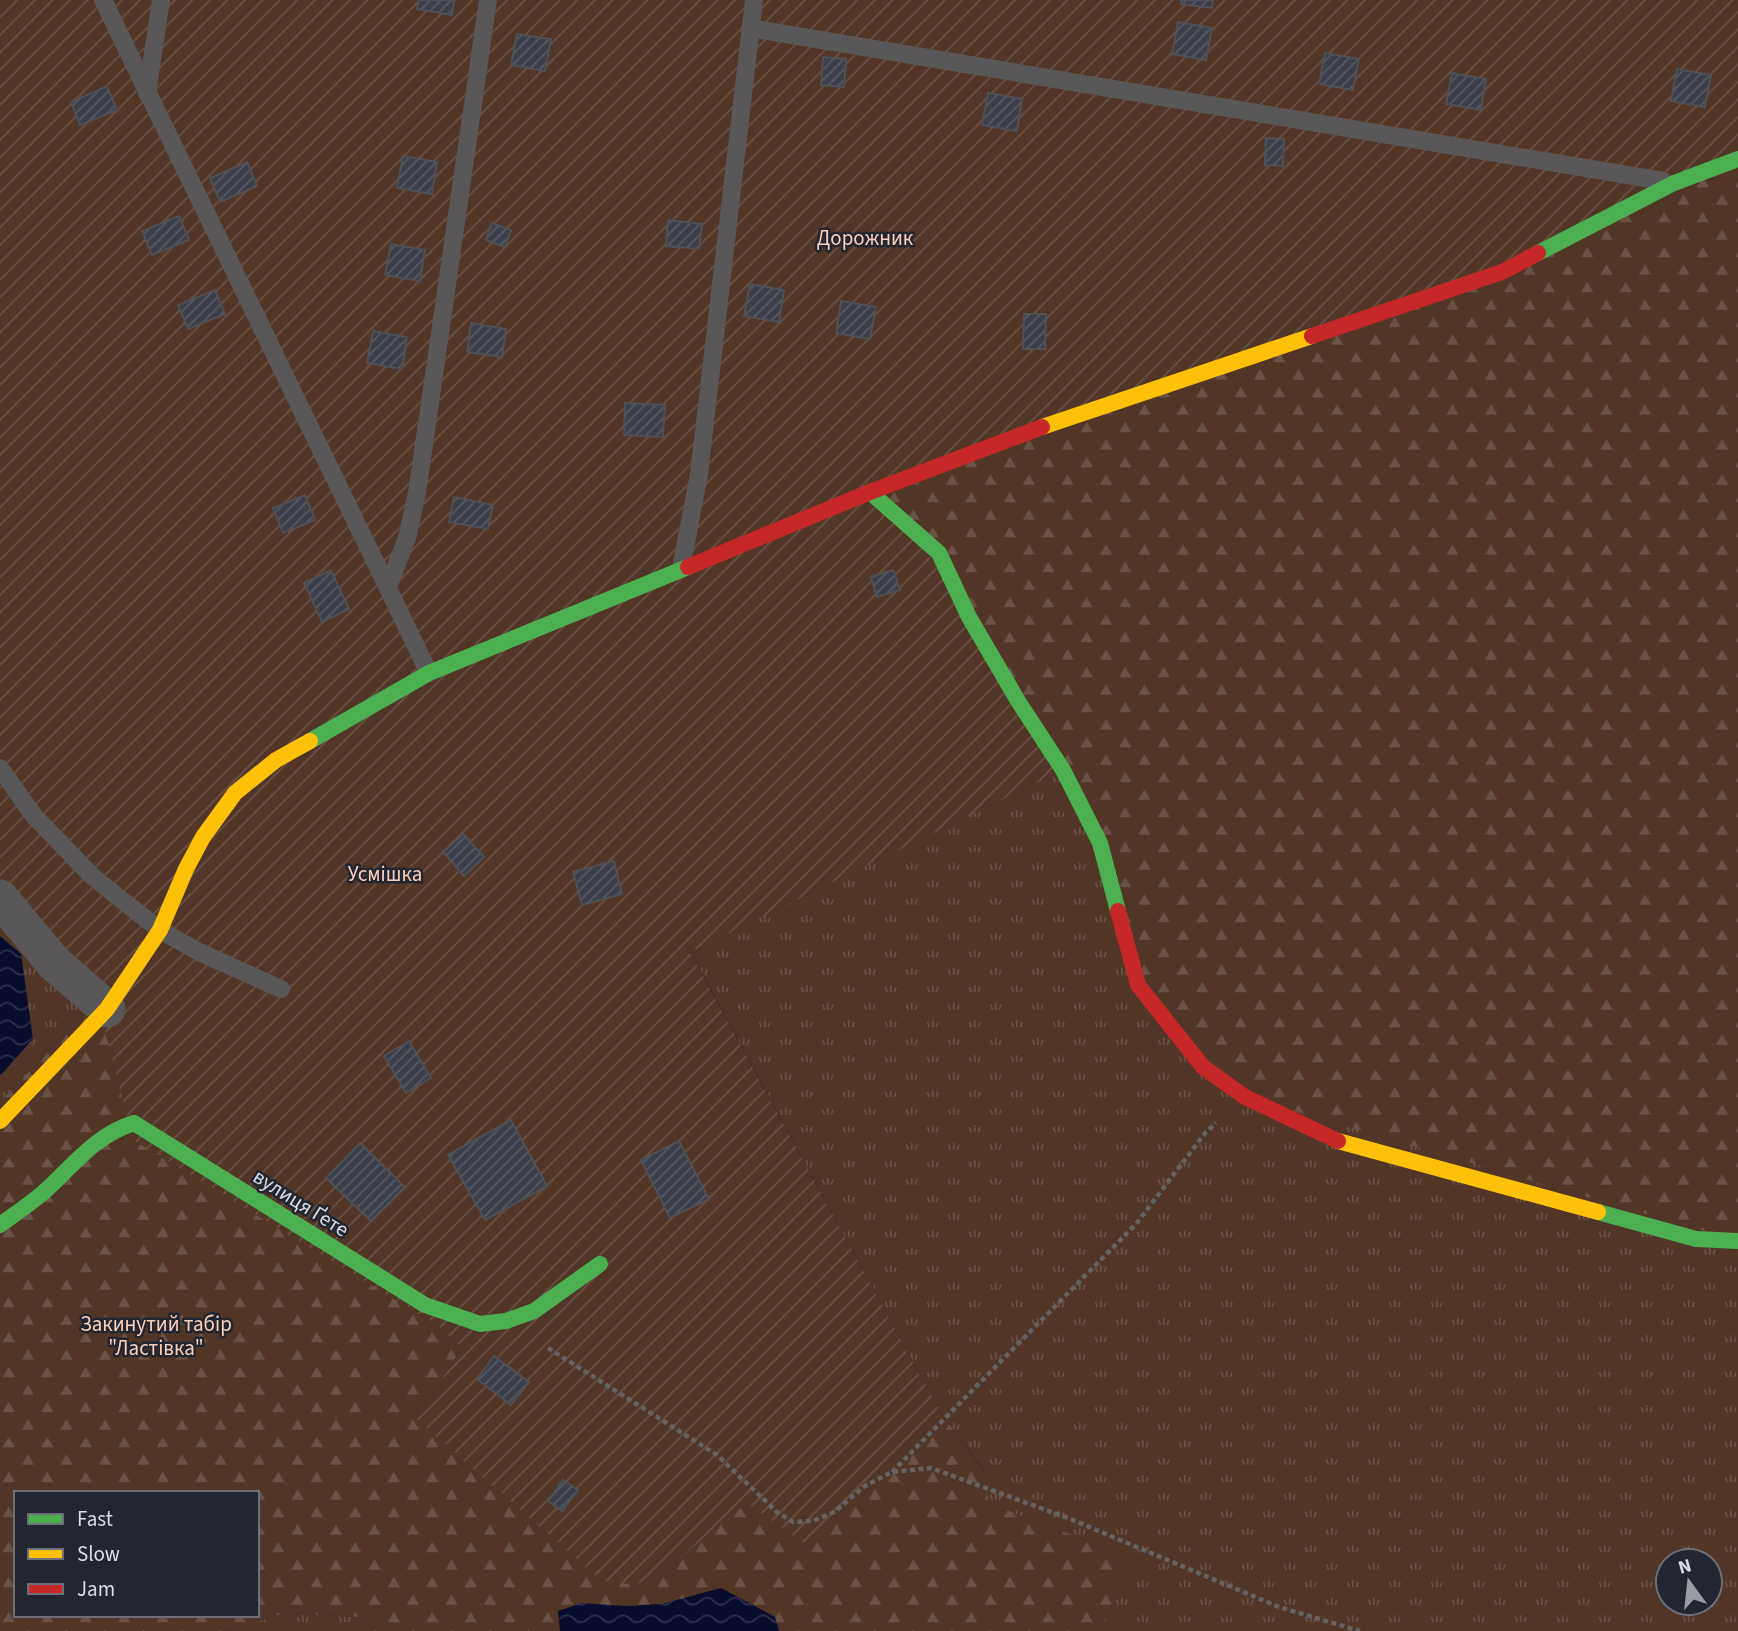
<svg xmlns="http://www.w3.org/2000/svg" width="1738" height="1631" viewBox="0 0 1738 1631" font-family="'Source Sans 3',sans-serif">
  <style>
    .grass { fill: url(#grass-tufts); fill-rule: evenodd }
    .forest { fill: url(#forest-firs); fill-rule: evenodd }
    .garden { fill: url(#garden-furrows) }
    .water { fill: url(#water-waves) }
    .building { fill: url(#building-hatch); stroke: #4e5056; stroke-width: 2 }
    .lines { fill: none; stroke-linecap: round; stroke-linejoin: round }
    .path { stroke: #636364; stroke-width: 4.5; stroke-dasharray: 5 3.5; stroke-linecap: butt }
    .lane { stroke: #595758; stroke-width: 18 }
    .street { stroke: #595758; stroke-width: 37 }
    .fast { stroke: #4caf50; stroke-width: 16 }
    .slow { stroke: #ffc107; stroke-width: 16 }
    .jam { stroke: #c62828; stroke-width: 16 }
    .labels { text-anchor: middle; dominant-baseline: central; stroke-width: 5; stroke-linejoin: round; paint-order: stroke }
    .park-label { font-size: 21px; fill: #fed0b9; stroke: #222631 }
    .street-label { font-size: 21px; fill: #dadde4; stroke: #222631 }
  </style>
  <defs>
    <pattern id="grass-tufts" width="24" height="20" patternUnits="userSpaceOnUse" patternTransform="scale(1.75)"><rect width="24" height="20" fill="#513527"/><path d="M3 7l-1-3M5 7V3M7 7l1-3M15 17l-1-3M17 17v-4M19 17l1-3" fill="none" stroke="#695246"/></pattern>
    <pattern id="forest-firs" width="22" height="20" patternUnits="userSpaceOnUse" patternTransform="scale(1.75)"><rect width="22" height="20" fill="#513527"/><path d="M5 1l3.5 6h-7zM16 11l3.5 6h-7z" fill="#695246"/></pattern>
    <pattern id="garden-furrows" width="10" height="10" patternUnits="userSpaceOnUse" patternTransform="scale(1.75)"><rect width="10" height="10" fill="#513527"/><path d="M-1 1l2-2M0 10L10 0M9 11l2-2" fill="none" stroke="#695246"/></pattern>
    <pattern id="water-waves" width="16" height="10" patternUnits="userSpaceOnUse" patternTransform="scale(1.75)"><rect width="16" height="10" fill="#090d2d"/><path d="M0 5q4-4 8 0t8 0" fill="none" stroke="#2c304b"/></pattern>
    <pattern id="building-hatch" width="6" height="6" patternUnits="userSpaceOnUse" patternTransform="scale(1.75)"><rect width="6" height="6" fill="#3b3e49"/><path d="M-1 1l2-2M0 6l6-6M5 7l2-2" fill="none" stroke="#575963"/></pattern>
  </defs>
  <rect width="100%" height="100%" fill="#26272e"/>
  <!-- grass -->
  <g class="grass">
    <path d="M1063,770L1738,1241V1631H1100L1132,1558L988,1503L983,1469L942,1415L690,951ZM1668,1561H1710V1603H1668Z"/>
    <polygon points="0,898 97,1000 0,1102"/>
    <polygon points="286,1613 359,1617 372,1631 224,1631"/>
  </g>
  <!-- forest -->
  <g class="forest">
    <polygon points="1738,159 1738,1241 1245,1097 1138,985 1100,843 870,492"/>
    <path d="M97,1000L462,1348L417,1419L636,1585L670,1568L731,1513L748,1503L858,1500L942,1415L983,1470L989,1503L1132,1558L1100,1631H779L774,1617L721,1588L662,1604L558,1611L560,1631H372L359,1617L286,1613L224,1631H0V1102ZM16,1493H257V1615H16Z"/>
  </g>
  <!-- garden -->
  <polygon class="garden" points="0,0 1738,0 1738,159 1502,272 871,492 912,529 1063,770 690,952 942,1415 858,1500 807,1545 748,1504 731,1513 670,1568 636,1585 602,1581 416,1419 462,1348 437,1325 133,1140 97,1000 0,898"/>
  <!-- water -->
  <g class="water">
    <polygon points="0,936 21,954 33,1039 0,1076"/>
    <polygon points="721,1588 775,1617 779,1631 560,1631 558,1611 582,1603 625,1606 662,1604"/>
  </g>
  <!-- building -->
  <g class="building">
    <polygon points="419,0 454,0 452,15 417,9"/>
    <polygon points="1181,0 1213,0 1212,8 1181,4"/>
    <polygon points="1178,22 1212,28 1206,60 1172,54"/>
    <polygon points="517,34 551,39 545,71 511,65"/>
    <polygon points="1325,53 1359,59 1353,90 1319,84"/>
    <polygon points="823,57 846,59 844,87 821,85"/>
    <polygon points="1677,69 1711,75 1705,107 1671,101"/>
    <polygon points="1452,73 1486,79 1481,110 1446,104"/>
    <polygon points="107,86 117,110 80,125 71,102"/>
    <polygon points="988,93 1022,99 1017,131 982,125"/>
    <polygon points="1266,138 1284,139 1283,166 1265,165"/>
    <polygon points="403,156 437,162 432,194 397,188"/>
    <polygon points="247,162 257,186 220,202 210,178"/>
    <polygon points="179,216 189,240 152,255 142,231"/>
    <polygon points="668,220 702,224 699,249 666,246"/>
    <polygon points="492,223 511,230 505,247 486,240"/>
    <polygon points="391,244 425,250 420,281 385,275"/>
    <polygon points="750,284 784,290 779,322 744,316"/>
    <polygon points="215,290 225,314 188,329 178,305"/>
    <polygon points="841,301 876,307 870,339 836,333"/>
    <polygon points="1024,314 1046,314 1045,349 1023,349"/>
    <polygon points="471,323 506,329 502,357 467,352"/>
    <polygon points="373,331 407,337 402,369 367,363"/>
    <polygon points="625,403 665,405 663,437 624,435"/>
    <polygon points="305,495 315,520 283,533 273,508"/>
    <polygon points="454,497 493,505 488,529 449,522"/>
    <polygon points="331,570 349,609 322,622 304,583"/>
    <polygon points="893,570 900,590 877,597 871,577"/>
    <polygon points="463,834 484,857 464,876 443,852"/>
    <polygon points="614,861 622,894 582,905 573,872"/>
    <polygon points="409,1041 431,1078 406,1093 384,1056"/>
    <polygon points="511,1120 547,1186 485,1220 448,1155"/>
    <polygon points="679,1141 709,1199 670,1218 641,1160"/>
    <polygon points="360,1143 405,1187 371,1221 326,1178"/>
    <polygon points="494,1356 529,1382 511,1405 477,1379"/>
    <polygon points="563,1480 578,1490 562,1511 548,1501"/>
  </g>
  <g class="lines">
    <!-- path -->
    <g class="path">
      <polyline points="548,1348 717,1455 777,1512 793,1522 813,1521 834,1512 865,1486 892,1472 931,1468 1068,1518 1279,1607 1360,1631"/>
      <polyline points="892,1472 1136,1224 1206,1132 1216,1123"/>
    </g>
    <!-- lane -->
    <g class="lane">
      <polyline points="103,0 429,673"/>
      <polyline points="750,28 1663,181"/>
      <polyline points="147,93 161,0"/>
      <polyline points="681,569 699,474 754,0"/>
      <polyline points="388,587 407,538 417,493 488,0"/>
      <polyline points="0,768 34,816 93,877 160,930 199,952 281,989"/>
    </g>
    <!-- street -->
    <polyline class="street" points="0,898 54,963 107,1009"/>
    <!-- fast -->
    <g class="fast">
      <polyline points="1538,253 1674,183 1738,159"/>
      <polyline points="870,492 939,553 969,617 1018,701 1063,770 1100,843 1118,911"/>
      <polyline points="310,741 429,673 688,567"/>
      <polyline points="1598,1212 1696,1239 1738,1241"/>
      <path d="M0,1225C15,1214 30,1204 44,1192C73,1166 95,1135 134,1123L425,1305L480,1324L506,1321L534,1311L600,1264"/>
    </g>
    <!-- slow -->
    <g class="slow">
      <polyline points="1042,427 1312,336"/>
      <polyline points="0,1121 107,1009 160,930 186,869 203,837 235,793 276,760 310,741"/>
      <polyline points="1338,1141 1598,1212"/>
    </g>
    <!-- jam -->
    <g class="jam">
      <polyline points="1312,336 1502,272 1538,253"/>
      <polyline points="688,567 870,492 1042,427"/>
      <polyline points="1118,911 1138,985 1203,1067 1245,1097 1338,1141"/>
    </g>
  </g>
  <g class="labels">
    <!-- park labels -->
    <g class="park-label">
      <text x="865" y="238">Дорожник</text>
      <text x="385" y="874">Усмішка</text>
      <text x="156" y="1324">Закинутий табір<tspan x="156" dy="24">"Ластівка"</tspan></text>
    </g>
    <!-- street labels -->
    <g class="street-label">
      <text transform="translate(301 1203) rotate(32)">вулиця Ґете</text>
    </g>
  </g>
  <!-- legend -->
  <rect x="14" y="1491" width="245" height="126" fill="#222631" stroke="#6c6f79" stroke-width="2"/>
  <rect x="28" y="1514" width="35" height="10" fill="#4caf50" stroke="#6c6f79" stroke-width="2"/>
  <text x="77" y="1526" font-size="21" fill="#dadde4">Fast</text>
  <rect x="28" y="1549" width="35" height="10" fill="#ffc107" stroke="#6c6f79" stroke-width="2"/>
  <text x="77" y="1561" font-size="21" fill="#dadde4">Slow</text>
  <rect x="28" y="1584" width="35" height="10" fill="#c62828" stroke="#6c6f79" stroke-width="2"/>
  <text x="77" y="1596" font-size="21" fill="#dadde4">Jam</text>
  <!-- north arrow -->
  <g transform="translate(1689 1582) rotate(345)"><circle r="33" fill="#222631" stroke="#6c6f79" stroke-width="2"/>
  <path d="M0-5L12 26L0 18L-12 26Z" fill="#9b9da4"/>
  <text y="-10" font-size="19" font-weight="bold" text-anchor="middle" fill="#dadde4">N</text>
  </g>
</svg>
